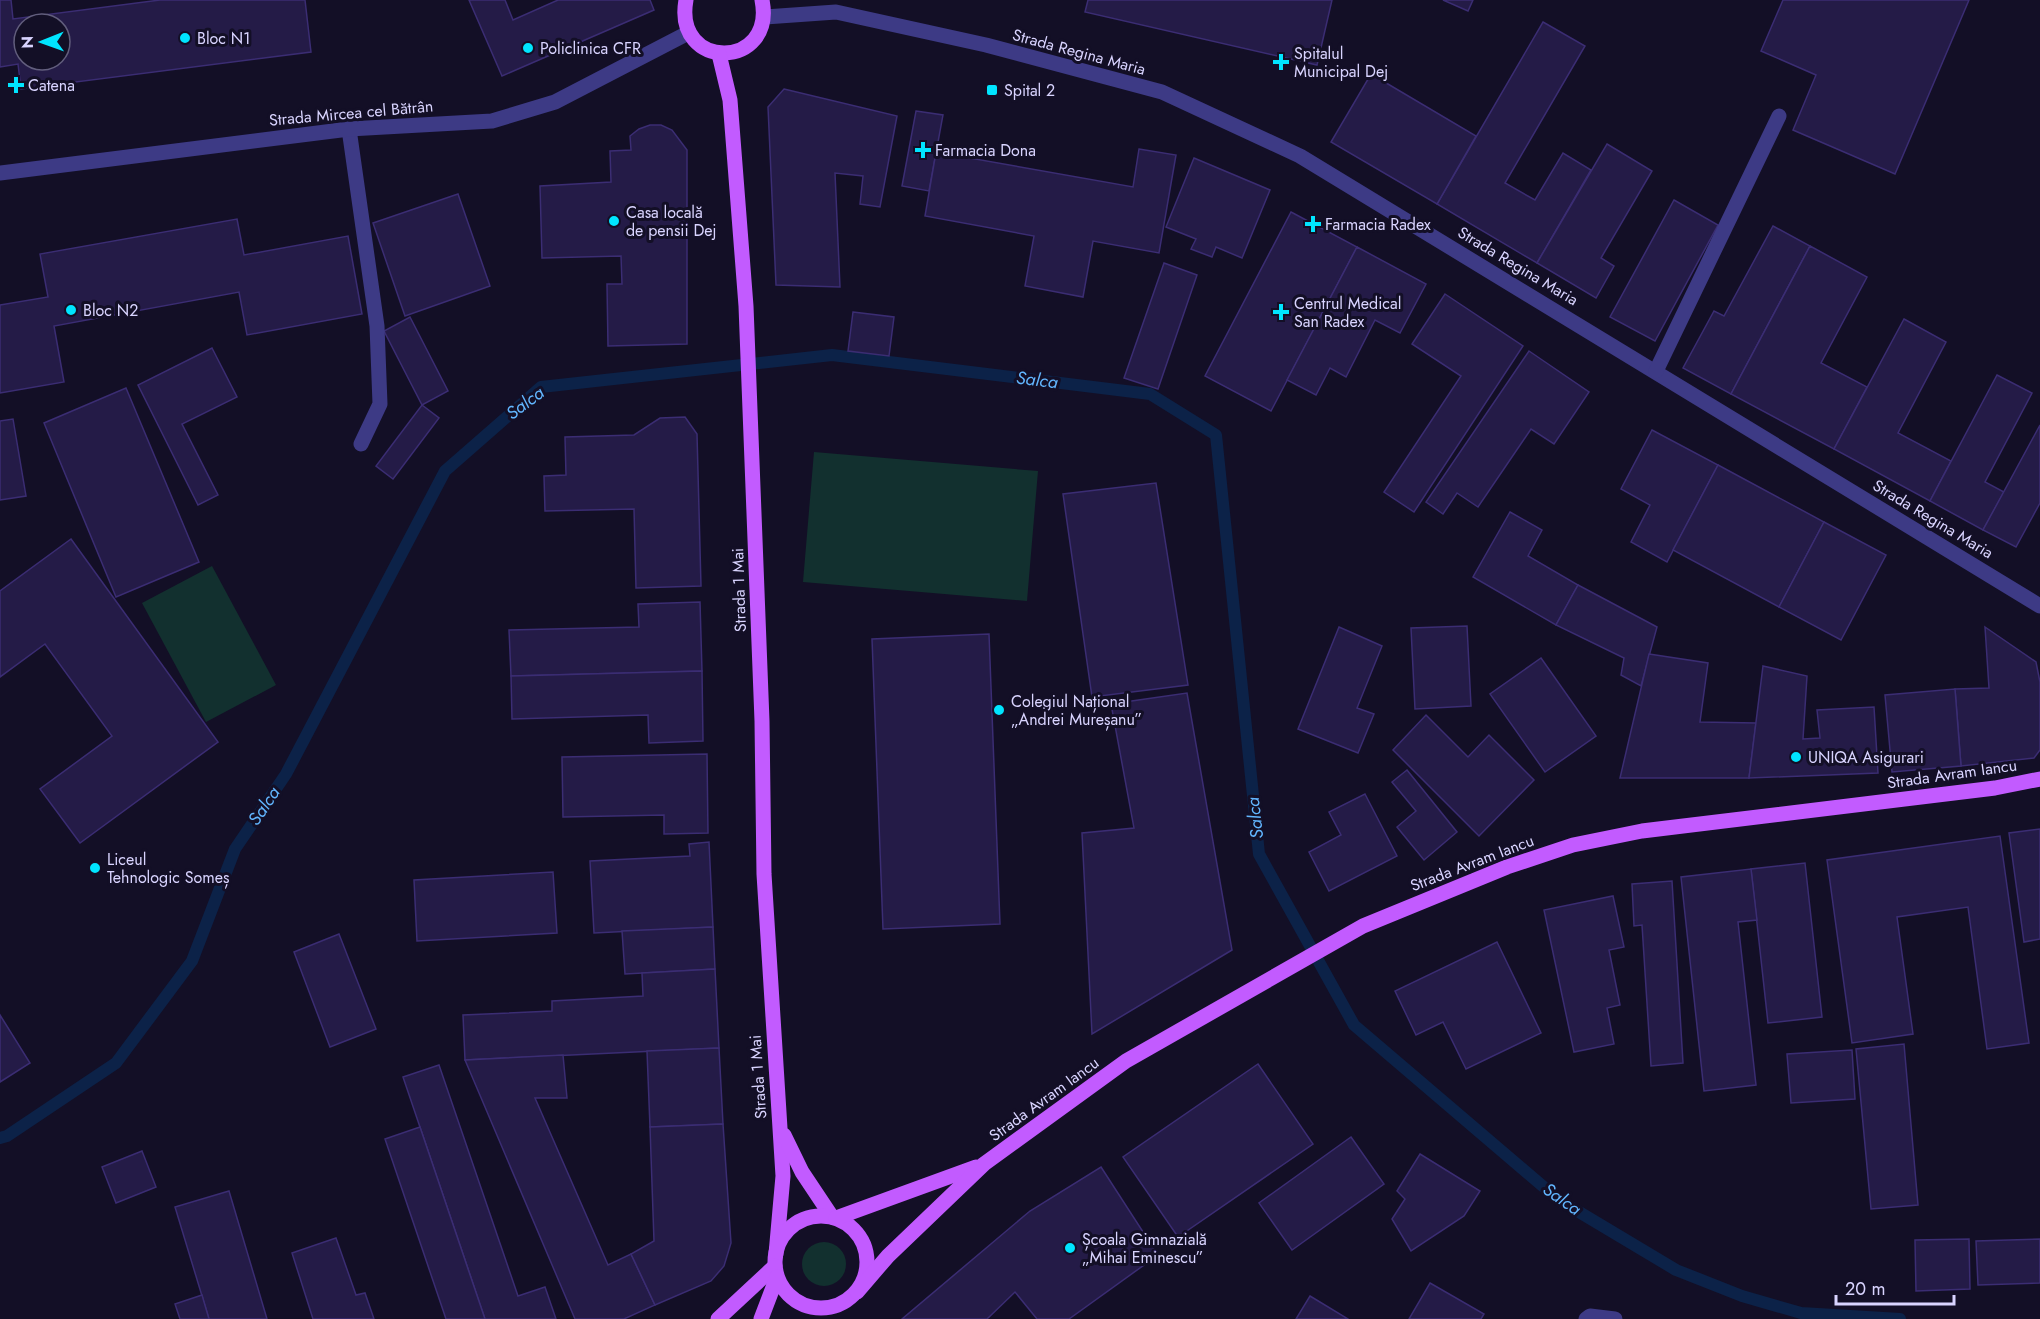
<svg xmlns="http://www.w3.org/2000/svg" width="2040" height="1319" viewBox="0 0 2040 1319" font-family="Jost,sans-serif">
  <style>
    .green { fill: #12302f }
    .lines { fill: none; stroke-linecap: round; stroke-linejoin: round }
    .stream { stroke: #0c2248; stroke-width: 12 }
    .building { fill: #241b47; stroke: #3b2d73; stroke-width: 1.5; fill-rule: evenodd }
    .minor { stroke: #3d3a85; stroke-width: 15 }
    .major { stroke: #c25bff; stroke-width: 15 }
    .poi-dot { fill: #00e5ff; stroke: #130f26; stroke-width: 2 }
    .labels { text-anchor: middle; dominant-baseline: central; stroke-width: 6; stroke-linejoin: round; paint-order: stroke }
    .poi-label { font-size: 16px; fill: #d9d4ff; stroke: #130f26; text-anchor: start }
    .street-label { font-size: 16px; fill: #d9d4ff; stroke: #130f26 }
    .water-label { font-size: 18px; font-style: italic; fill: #62b6ff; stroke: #130f26 }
  </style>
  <rect width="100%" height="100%" fill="#130f26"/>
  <!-- green -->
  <g class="green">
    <polygon points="814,452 1038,471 1027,601 803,582"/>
    <polygon points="212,566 276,685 206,722 142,603"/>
    <circle cx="824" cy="1264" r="22"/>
  </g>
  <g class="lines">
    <!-- stream -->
    <polyline class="stream" points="0,1138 7,1136 116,1063 192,961 235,849 286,774 445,471 541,387 832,355 1150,394 1216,435 1259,854 1354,1025 1559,1200 1676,1270 1742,1296 1801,1313 1900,1319"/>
  </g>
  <!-- building -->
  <g class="building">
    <path d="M0,0H11L13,19L160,0H305L311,52L21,89L18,64L0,67ZM24,24H60V60H24Z"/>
    <polygon points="469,0 505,0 513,20 558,0 650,0 654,10 502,76"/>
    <polygon points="1088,0 1332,0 1317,65 1085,12"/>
    <polygon points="1443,0 1473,0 1468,11"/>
    <polygon points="1783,0 1969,0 1895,174 1793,130 1816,75 1761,51"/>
    <polygon points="1543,22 1585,46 1505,183 1535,200 1563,153 1591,170 1537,263 1437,204"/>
    <polygon points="1371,74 1476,136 1437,204 1331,142"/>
    <polygon points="784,89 897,116 880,207 860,204 863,176 835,173 840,287 776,285 768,107"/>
    <polygon points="916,111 943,115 929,191 902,186"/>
    <polygon points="650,125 661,125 672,130 687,150 687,344 608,346 607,284 622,284 621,256 542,258 540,186 611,182 610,151 631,150 630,136 639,129"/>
    <polygon points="1607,144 1652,171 1601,258 1614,266 1596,298 1537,263"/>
    <polygon points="1139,149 1176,155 1159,253 1093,241 1083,297 1025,286 1034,236 925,216 936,152 1133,187"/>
    <polygon points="1194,158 1270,190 1242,258 1216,247 1212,257 1191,249 1196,239 1166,227"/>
    <polygon points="458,194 490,286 405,316 373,223"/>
    <polygon points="1674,200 1718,225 1655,341 1610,317"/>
    <polygon points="1291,212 1357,247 1271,411 1205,376"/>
    <polygon points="237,219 244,255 348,236 362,314 247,335 239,292 54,326 64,382 0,393 0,305 48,297 40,254"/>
    <polygon points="1773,226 1810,246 1731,394 1683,368 1714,311 1724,316"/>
    <polygon points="1810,246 1867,277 1821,363 1867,387 1834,449 1731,394"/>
    <polygon points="1357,247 1426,284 1400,333 1375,320 1346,377 1330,368 1316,395 1287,380"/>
    <polygon points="1164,263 1197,275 1158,389 1124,378"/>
    <polygon points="1445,294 1523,346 1414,512 1384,492 1461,376 1412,344"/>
    <polygon points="853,312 894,317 889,356 848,351"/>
    <polygon points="410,317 448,391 422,405 384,331"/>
    <polygon points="1904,319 1946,342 1898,433 1951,461 1930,501 1834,449"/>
    <polygon points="212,348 237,397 182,424 218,495 198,505 138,385"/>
    <polygon points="1529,351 1589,392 1554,444 1531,429 1478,507 1457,493 1443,514 1426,502"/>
    <polygon points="1997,375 2032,393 1985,482 2004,492 1983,530 1930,501"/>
    <polygon points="126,388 199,562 116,597 44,423"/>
    <polygon points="422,405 439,418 393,479 376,466"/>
    <polygon points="685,417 697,434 701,586 636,588 634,509 545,511 544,476 566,475 565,437 634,435 660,418"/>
    <polygon points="13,419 26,496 0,500 0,421"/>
    <polygon points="2040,425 2040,503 2016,547 1983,530"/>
    <polygon points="1652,430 1718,465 1667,562 1631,542 1650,505 1621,489"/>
    <polygon points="1718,465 1824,522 1779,607 1673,550"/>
    <polygon points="1156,483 1188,685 1092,697 1063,494"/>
    <polygon points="1510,512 1542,530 1528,556 1578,585 1556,625 1473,577"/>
    <polygon points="1824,522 1886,555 1841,640 1779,607"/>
    <polygon points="71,539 218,742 80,843 40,789 112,736 45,644 0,677 0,591"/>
    <polygon points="1578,585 1657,627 1641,686 1621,675 1624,658 1556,625"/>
    <polygon points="700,602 702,671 511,676 509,630 639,627 638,604"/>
    <polygon points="1467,626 1471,706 1415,709 1411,628"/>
    <polygon points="1339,627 1382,646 1357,708 1374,714 1358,753 1298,729"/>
    <polygon points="1985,627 2036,662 2040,682 2040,750 2034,758 1961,766 1955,689 1989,688"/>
    <polygon points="989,634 1000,924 883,929 872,639"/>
    <polygon points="1649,654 1708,663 1700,722 1756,723 1749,778 1620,778"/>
    <polygon points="1541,658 1596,736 1545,772 1490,694"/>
    <polygon points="1763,666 1807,676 1803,739 1820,738 1817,710 1874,707 1878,773 1749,778"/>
    <polygon points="702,671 703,741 649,743 648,715 512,719 511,676"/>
    <polygon points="1955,689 1961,766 1892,772 1885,695"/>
    <polygon points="1187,693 1232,950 1092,1034 1082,833 1134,828 1111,704"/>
    <polygon points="1426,715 1468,757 1489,735 1534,780 1479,836 1393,750"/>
    <polygon points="707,754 708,833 664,834 664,815 563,817 562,757"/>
    <polygon points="1407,770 1457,832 1424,860 1397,827 1416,811 1392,782"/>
    <polygon points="1365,794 1397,856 1329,891 1309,852 1341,835 1329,812"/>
    <polygon points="2040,829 2040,939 2024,942 2009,833"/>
    <polygon points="2000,836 2029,1043 1987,1049 1968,907 1897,917 1913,1034 1852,1043 1827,860"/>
    <polygon points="709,842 713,927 594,933 590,861 690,856 689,844"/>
    <polygon points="1805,863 1822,1017 1768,1023 1751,869"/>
    <polygon points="1751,869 1757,920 1738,922 1756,1085 1704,1091 1681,877"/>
    <polygon points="553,872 557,933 417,941 414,880"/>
    <polygon points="1672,881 1683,1063 1651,1066 1642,925 1634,926 1632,884"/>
    <polygon points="1613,896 1624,947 1609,950 1620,1005 1607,1008 1614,1044 1574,1052 1544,910"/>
    <polygon points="713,927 715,969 625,974 622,931"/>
    <polygon points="339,934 376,1029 330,1047 294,952"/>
    <polygon points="1497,942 1541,1033 1466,1069 1443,1022 1416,1035 1395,991"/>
    <polygon points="715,969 719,1048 465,1060 463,1015 552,1011 552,1001 643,996 642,973"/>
    <polygon points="0,1015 30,1063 0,1082"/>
    <polygon points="1904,1044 1918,1205 1871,1209 1856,1049"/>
    <polygon points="719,1048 723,1124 650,1127 647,1051"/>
    <polygon points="1852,1050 1855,1099 1791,1103 1787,1054"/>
    <polygon points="563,1055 567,1098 535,1098 608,1265 631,1254 655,1305 624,1319 575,1319 465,1060"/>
    <polygon points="1258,1064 1313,1144 1178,1237 1123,1157"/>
    <polygon points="439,1065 518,1296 545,1287 556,1319 485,1319 403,1077"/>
    <polygon points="723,1124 731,1243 724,1266 711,1281 655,1305 631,1254 654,1241 650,1127"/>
    <polygon points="420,1127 485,1319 446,1319 385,1139"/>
    <polygon points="1351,1137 1384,1184 1292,1250 1259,1203"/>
    <polygon points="142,1151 156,1187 116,1203 102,1167"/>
    <polygon points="1420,1154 1480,1191 1464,1216 1411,1251 1392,1219 1405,1199 1397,1191"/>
    <polygon points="1101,1167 1158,1255 1069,1319 1037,1319 1015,1292 987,1319 902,1319 1030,1211"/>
    <polygon points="229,1191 267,1319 209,1319 175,1207"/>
    <polygon points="336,1238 356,1295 365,1293 374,1319 313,1319 292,1253"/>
    <polygon points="1969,1239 1970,1289 1916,1291 1915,1240"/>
    <polygon points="2040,1239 2040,1283 1978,1285 1976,1241"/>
    <polygon points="1430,1283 1484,1314 1481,1319 1409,1319"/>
    <polygon points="202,1295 209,1319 180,1319 175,1304"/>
    <polygon points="1310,1296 1348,1319 1296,1319"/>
  </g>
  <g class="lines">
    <!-- minor -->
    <g class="minor">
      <polyline points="765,17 836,12 986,45 1162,92 1300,156 2040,606"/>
      <polyline points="349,129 377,326 380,404 361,444"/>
      <polyline points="0,173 349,129 492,121 555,102 688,33"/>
      <polyline points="1656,371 1779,116"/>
      <polyline points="1586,1319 1590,1316 1615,1319"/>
    </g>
    <!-- major -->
    <g class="major">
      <path d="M686,0C673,71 776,70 762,0"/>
      <polyline points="719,54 730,100 746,306 762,721 764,874 783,1176 776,1254"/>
      <polyline points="784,1135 802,1172 832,1217"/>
      <circle cx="821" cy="1262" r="46"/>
      <polyline points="836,1218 976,1167"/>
      <polyline points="857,1292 888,1256 984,1164 1126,1061 1363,926 1507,867 1573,845 1642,831 1995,788 2040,779"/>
      <polyline points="718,1319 775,1266"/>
      <polyline points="761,1319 777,1277"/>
    </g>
  </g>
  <!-- markers -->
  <g class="poi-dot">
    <circle cx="185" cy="38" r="6"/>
    <circle cx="528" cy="48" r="6"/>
    <path d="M1278 53h6v6h6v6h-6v6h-6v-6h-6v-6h6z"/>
    <path d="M13 76h6v6h6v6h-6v6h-6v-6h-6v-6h6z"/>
    <rect x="986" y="84" width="12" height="12" rx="3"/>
    <path d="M920 141h6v6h6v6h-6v6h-6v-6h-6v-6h6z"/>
    <circle cx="614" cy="221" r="6"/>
    <path d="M1310 215h6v6h6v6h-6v6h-6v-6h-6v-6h6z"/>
    <circle cx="71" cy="310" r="6"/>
    <path d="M1278 303h6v6h6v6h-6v6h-6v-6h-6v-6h6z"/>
    <circle cx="999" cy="710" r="6"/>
    <circle cx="1796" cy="757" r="6"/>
    <circle cx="95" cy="868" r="6"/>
    <circle cx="1070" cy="1248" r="6"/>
  </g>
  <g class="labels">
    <!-- poi labels -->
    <g class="poi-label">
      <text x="197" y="38">Bloc N1</text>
      <text x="540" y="48">Policlinica CFR</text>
      <text x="1294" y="53">Spitalul<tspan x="1294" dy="18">Municipal Dej</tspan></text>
      <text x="28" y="85">Catena</text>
      <text x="1004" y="90">Spital 2</text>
      <text x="935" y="150">Farmacia Dona</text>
      <text x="626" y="212">Casa locală<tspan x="626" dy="18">de pensii Dej</tspan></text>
      <text x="1325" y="224">Farmacia Radex</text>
      <text x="1294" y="303">Centrul Medical<tspan x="1294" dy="18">San Radex</tspan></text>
      <text x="83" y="310">Bloc N2</text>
      <text x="1011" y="701">Colegiul Național<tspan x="1011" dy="18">„Andrei Mureșanu”</tspan></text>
      <text x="1808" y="757">UNIQA Asigurari</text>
      <text x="107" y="859">Liceul<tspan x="107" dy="18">Tehnologic Someș</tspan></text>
      <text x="1082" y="1239">Școala Gimnazială<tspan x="1082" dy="18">„Mihai Eminescu”</tspan></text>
    </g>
    <!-- street labels -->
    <g class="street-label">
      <text transform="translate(1079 52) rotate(15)">Strada Regina Maria</text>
      <text transform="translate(351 113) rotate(-5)">Strada Mircea cel Bătrân</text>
      <text transform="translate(1518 266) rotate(31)">Strada Regina Maria</text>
      <text transform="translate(1933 519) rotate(31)">Strada Regina Maria</text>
      <text transform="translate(739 590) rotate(-92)">Strada 1 Mai</text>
      <text transform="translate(1952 774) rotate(-8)">Strada Avram Iancu</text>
      <text transform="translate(1472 863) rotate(-21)">Strada Avram Iancu</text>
      <text transform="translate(758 1077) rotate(-94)">Strada 1 Mai</text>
      <text transform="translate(1044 1099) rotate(-36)">Strada Avram Iancu</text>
    </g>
    <!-- water labels -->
    <g class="water-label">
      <text transform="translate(1037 380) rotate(7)">Salca</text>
      <text transform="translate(525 403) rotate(-37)">Salca</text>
      <text transform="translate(264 806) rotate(-56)">Salca</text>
      <text transform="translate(1255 818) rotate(-96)">Salca</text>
      <text transform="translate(1562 1199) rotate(35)">Salca</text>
    </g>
  </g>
  <!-- north arrow -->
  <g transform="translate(42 42) rotate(269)"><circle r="28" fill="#130f26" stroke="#625e7d" stroke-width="1.5"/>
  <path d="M0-4.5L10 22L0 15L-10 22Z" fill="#00e5ff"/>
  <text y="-9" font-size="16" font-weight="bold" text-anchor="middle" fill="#d9d4ff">N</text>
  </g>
  <!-- scale -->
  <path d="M1836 1295v9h118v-9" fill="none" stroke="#d9d4ff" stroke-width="3"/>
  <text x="1845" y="1295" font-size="18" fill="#d9d4ff" stroke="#130f26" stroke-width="4.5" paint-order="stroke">20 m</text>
</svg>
